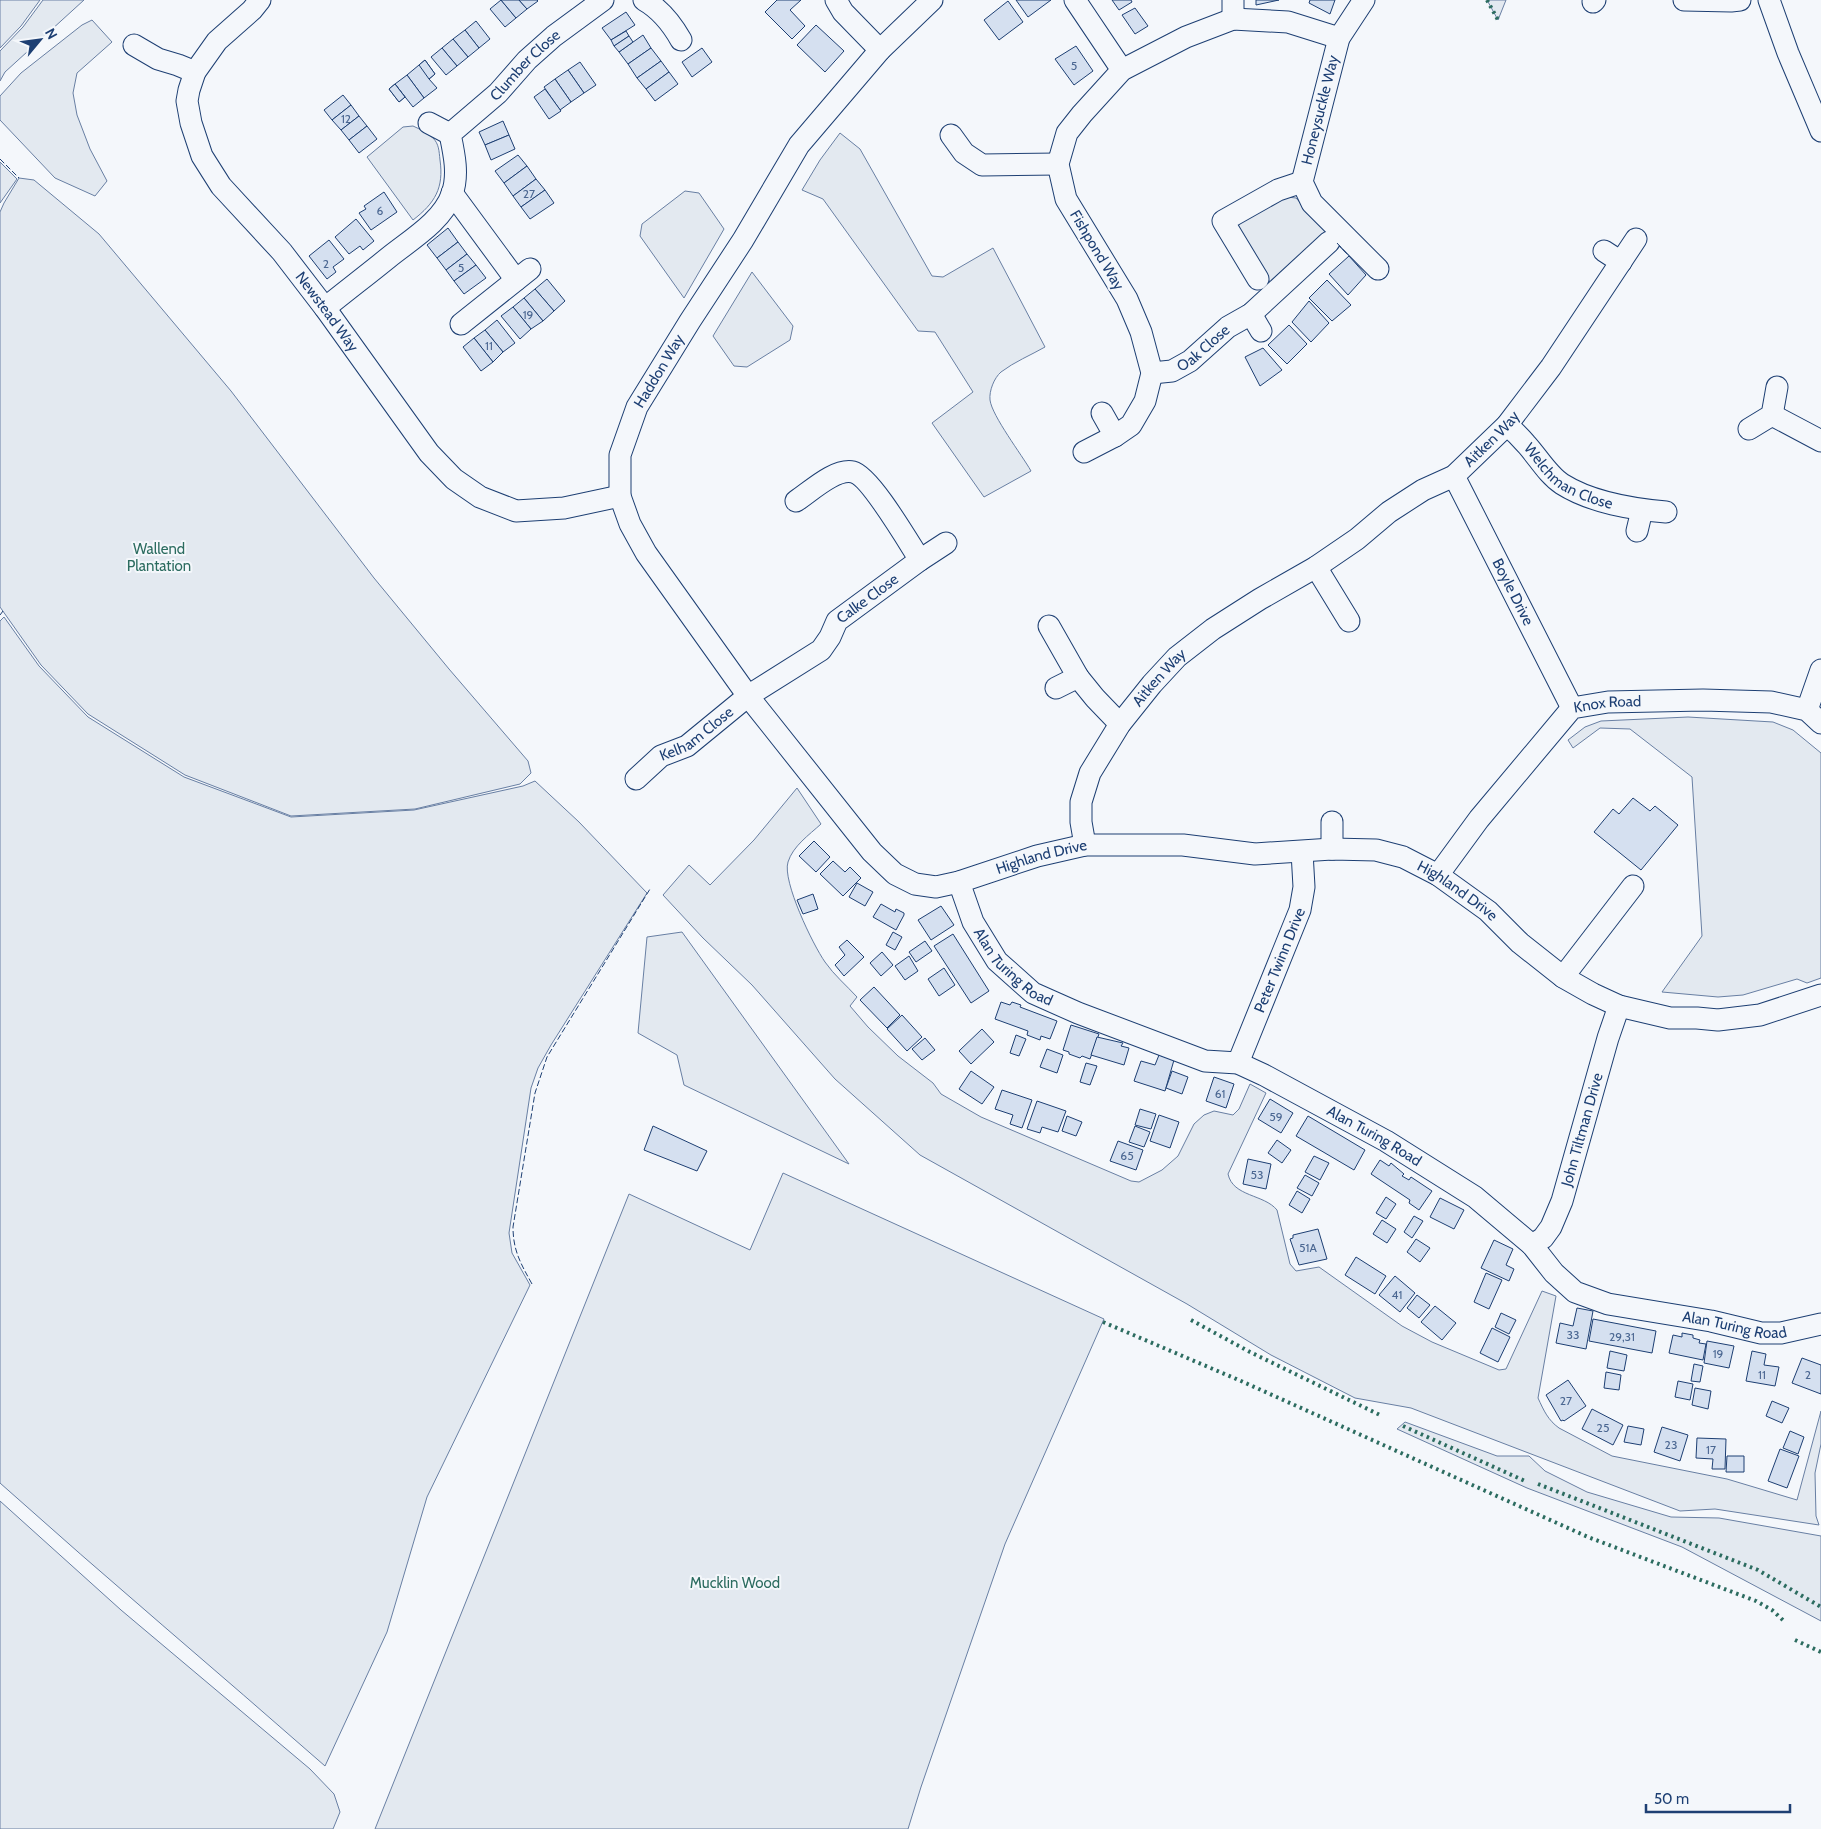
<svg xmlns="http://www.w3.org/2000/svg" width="1821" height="1829" viewBox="0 0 1821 1829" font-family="Cabin,sans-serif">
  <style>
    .green { fill: #e3e9f0; stroke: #687fa3 }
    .building { fill: #d5e0f0; stroke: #1d3f73 }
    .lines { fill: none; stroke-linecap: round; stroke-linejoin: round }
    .minor-casing { stroke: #1d3f73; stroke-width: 23 }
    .minor { stroke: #f4f7fb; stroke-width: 21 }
    .hedge { stroke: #2c6c60; stroke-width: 4; stroke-dasharray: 2.5 4; stroke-linecap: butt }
    .fence { stroke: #1d3f73; stroke-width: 1; stroke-dasharray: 6 2.5; stroke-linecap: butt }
    .labels { text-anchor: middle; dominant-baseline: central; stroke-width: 4; stroke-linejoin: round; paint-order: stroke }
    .number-label { font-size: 12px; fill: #4b6792 }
    .street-label { font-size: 15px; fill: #1d3f73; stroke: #f4f7fb }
    .park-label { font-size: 15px; fill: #2c6c60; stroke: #f4f7fb }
  </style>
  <rect width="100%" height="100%" fill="#f4f7fb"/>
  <!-- green -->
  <g class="green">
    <polygon points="0,0 40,0 21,26 0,48"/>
    <polygon points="43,0 84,0 5,72 0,81 0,51 23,27"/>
    <polygon points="1487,0 1506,0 1498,20"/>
    <polygon points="92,20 112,42 77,73 73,93 77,115 90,149 107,181 95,196 55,178 0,120 0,96 21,73 82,25"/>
    <path d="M413,126C420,129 427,133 433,138C439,144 439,151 440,160C444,188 435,203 413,220L367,157L403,127Z"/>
    <path d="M840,133L860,149L932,276L943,277L993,248L1045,347C1031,355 1014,362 1001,372C994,378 989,391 990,400C992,416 1022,455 1031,471L984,497L932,423L973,392L935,332L918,331L823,199L802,190L820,160Z"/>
    <polygon points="0,162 17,179 0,203"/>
    <polygon points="19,178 34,180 99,234 231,391 374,578 449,669 528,761 531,773 520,784 415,809 291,816 185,775 88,714 41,665 0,607 0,212 4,203"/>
    <polygon points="685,191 699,193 724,229 684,298 640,236 642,224"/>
    <polygon points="1287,197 1296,198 1327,232 1270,282 1237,231 1239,224 1277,199"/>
    <polygon points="752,272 793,326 790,340 747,367 734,366 713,336"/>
    <path d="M4,617L39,666L88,717L184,777L291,817L414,810L523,786L535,781L579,822L647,893L551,1045L538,1068L531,1088L509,1233L512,1253L530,1285L427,1497L387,1632L325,1766C217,1671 107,1579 0,1483V621Z"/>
    <polygon points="1688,717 1773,722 1793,730 1821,753 1821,978 1807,983 1797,979 1743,995 1718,997 1662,992 1702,936 1692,777 1630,729 1600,728 1573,748 1568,740 1585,727 1601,721"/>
    <path d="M797,788L821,824C809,835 793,846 788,862C782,881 813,945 825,962C834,975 846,985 857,997L850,1006L868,1027L898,1056L933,1083L941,1094L981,1117L1131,1181L1139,1182L1162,1170L1178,1156L1194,1124L1204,1115L1214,1111L1233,1115L1239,1109L1250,1084L1266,1093L1228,1174C1233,1197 1264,1194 1277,1210L1290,1264L1296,1271L1319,1267L1402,1326L1432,1342L1499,1370L1506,1369L1542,1291L1556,1296L1538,1398C1544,1411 1548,1420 1559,1428L1612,1456L1727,1479L1797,1500L1821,1411V1444L1815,1473L1816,1516L1819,1525L1715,1509L1680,1511L1411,1408L1355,1398L1271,1355L1187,1304L920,1155L835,1079L752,985L703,938L663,895L689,865L710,885L754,840Z"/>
    <polygon points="682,932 849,1164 684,1085 677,1055 638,1033 647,937"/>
    <polygon points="783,1173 1104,1319 1005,1544 921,1787 908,1829 375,1829 629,1194 750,1250"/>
    <polygon points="1405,1422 1497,1456 1529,1456 1545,1471 1587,1492 1671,1517 1719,1518 1821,1536 1821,1621 1682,1547 1527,1488 1397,1429"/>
    <polygon points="0,1501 121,1610 310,1769 334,1794 340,1812 333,1829 0,1829"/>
  </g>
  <!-- building -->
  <g class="building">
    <polygon points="501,0 516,18 505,27 490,9"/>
    <polygon points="501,0 519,0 527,9 516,18"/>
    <polygon points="519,0 537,0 538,1 527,9"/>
    <polygon points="777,0 801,0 790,10 805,26 792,39 765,12"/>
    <polygon points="1016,0 1051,0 1028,17"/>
    <polygon points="1112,0 1131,0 1132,2 1119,10"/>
    <polygon points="1256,0 1279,0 1256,5"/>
    <polygon points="1310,0 1335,0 1330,14 1309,3"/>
    <polygon points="1008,1 1023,22 999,40 984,20"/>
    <polygon points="1135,8 1148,26 1135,34 1122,15"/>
    <polygon points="626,12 635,25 611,40 602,28"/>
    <polygon points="476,21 490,39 479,48 465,30"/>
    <polygon points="816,25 844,51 825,72 797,45"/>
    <polygon points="465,30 479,48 468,57 453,39"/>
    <polygon points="626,31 629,36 614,46 611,40"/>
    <polygon points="643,35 651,48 628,64 619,52"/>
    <polygon points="629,36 633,42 619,52 614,46"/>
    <polygon points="453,39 468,57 457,66 442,48"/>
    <polygon points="1076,46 1093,71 1074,85 1055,59"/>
    <polygon points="442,48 457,66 446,75 431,57"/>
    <polygon points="651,48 661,61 637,78 628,64"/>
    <polygon points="702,48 712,62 692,77 682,62"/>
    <polygon points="425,60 435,74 429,79 437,88 424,98 407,75"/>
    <polygon points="425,60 435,74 429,79 419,65"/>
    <polygon points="661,61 669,72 646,89 637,78"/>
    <polygon points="580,62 596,85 584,93 568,70"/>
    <polygon points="568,70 584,93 571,102 555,79"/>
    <polygon points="669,72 678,84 655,101 646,89"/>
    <polygon points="407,75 424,98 413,107 395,84"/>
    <polygon points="555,79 571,102 560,110 544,87"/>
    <polygon points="395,84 405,97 399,102 389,89"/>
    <polygon points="395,84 405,97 399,102 389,89"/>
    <polygon points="545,89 561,111 549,119 534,97"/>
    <polygon points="343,95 351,105 332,120 324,110"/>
    <polygon points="351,105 359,116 341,130 332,120"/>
    <polygon points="359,116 367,126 349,140 341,130"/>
    <polygon points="503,121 509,135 485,145 479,132"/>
    <polygon points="367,126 377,139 359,153 349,140"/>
    <polygon points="509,135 515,149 491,160 485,145"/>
    <polygon points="518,155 527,166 504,183 495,171"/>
    <polygon points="527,166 536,179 513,196 504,183"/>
    <polygon points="536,179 545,190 521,207 513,196"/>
    <polygon points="545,190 554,203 530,219 521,207"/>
    <polygon points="384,192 397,212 371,230 359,213 366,209 364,206"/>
    <polygon points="356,219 374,241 363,250 360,246 349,254 335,237"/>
    <polygon points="448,228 458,242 437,258 427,245"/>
    <polygon points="329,240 344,259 333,267 336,272 327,279 309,256"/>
    <polygon points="458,242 467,254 446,270 437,258"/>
    <polygon points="467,254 476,265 454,281 446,270"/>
    <polygon points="1349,256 1366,275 1348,295 1329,274"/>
    <polygon points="476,265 486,278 464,294 454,281"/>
    <polygon points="547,279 565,301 554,311 535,289"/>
    <polygon points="1327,280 1351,305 1332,321 1309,298"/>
    <polygon points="535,289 554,311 543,321 524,298"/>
    <polygon points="524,298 543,321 531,329 513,307"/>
    <polygon points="1309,301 1329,323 1311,342 1292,322"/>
    <polygon points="513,307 531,329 520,339 501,316"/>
    <polygon points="497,320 515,343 503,352 485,330"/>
    <polygon points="1289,325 1307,344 1287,364 1268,345"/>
    <polygon points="485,330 503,352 493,362 474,338"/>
    <polygon points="474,338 493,362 481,371 463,347"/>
    <polygon points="1263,348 1282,370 1260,386 1245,357"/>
    <polygon points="1633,798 1650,811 1655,806 1678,825 1641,870 1594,832 1613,809 1619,814"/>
    <polygon points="814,841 830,857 816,872 799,856"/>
    <polygon points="833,861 845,872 850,867 861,878 843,896 820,874"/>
    <polygon points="857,883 873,892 865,906 849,897"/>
    <polygon points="813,894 818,909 803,914 797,900"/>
    <polygon points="881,904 895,912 896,909 904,913 904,915 896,930 873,917"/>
    <polygon points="941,906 954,925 931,940 918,920"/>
    <polygon points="893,932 902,937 895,950 886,945"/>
    <polygon points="953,934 989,991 971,1003 934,946"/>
    <polygon points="847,940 864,957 844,976 835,965 845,955 839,947"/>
    <polygon points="925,941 932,951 916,962 909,952"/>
    <polygon points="882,952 893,965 881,976 870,963"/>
    <polygon points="909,956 918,971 905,980 895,966"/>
    <polygon points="944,968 955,985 939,996 928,979"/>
    <polygon points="874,987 900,1015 887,1028 860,1000"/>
    <polygon points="1001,1002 1010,1005 1012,1002 1021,1005 1020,1007 1057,1021 1050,1039 1041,1036 1040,1040 1027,1035 1028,1031 995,1019"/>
    <polygon points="902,1015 922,1037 907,1051 887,1029"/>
    <polygon points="1071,1025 1099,1034 1090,1059 1082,1056 1080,1058 1069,1054 1069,1052 1063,1050"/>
    <polygon points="982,1029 994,1042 971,1064 959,1051"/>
    <polygon points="1016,1035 1026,1039 1019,1056 1010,1053"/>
    <polygon points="1097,1037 1123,1043 1121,1046 1129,1048 1124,1065 1091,1055"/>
    <polygon points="925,1038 935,1050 922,1060 912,1049"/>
    <polygon points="1047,1049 1063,1055 1057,1073 1040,1067"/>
    <polygon points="1159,1055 1174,1060 1165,1091 1134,1081 1141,1061 1155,1065"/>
    <polygon points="1086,1063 1097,1066 1090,1085 1080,1082"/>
    <polygon points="971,1071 994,1087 982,1104 959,1089"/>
    <polygon points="1172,1071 1188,1077 1182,1094 1166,1088"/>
    <polygon points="1214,1077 1234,1084 1226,1108 1206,1101"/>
    <polygon points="1002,1090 1032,1100 1022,1128 1010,1124 1013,1115 995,1109"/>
    <polygon points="1270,1099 1293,1113 1281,1133 1258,1119"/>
    <polygon points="1037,1101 1066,1111 1058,1132 1042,1127 1040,1133 1027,1129"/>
    <polygon points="1140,1109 1156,1114 1151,1129 1135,1125"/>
    <polygon points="1159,1115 1179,1122 1170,1148 1150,1141"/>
    <polygon points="1067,1116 1082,1122 1076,1136 1062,1131"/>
    <polygon points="1308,1116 1365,1150 1354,1170 1296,1136"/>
    <polygon points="653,1126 707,1151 697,1171 644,1150"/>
    <polygon points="1135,1126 1150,1132 1144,1147 1129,1142"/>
    <polygon points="1277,1140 1291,1150 1282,1163 1268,1153"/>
    <polygon points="1118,1141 1143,1150 1136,1170 1110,1161"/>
    <polygon points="1314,1156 1329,1163 1320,1180 1305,1172"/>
    <polygon points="1248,1159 1271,1164 1266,1189 1243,1184"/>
    <polygon points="1380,1160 1389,1166 1391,1163 1404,1174 1402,1176 1409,1180 1411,1177 1432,1191 1419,1210 1409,1203 1410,1200 1371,1174"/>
    <polygon points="1305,1175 1319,1183 1312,1196 1297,1188"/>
    <polygon points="1297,1191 1310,1199 1302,1213 1289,1205"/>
    <polygon points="1386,1197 1396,1204 1386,1219 1376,1213"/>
    <polygon points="1440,1198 1464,1210 1454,1229 1430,1217"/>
    <polygon points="1414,1216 1423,1221 1412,1238 1404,1232"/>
    <polygon points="1382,1220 1396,1229 1387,1243 1373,1234"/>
    <polygon points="1318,1229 1327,1259 1299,1265 1290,1239 1293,1238 1293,1235"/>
    <polygon points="1416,1239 1430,1248 1420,1262 1407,1252"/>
    <polygon points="1494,1240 1513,1249 1506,1265 1514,1269 1509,1281 1481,1268"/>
    <polygon points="1356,1257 1386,1276 1375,1294 1345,1275"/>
    <polygon points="1486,1273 1502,1280 1489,1309 1474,1302"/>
    <polygon points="1395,1276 1415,1293 1400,1312 1379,1295"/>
    <polygon points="1417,1295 1430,1305 1419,1318 1407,1308"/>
    <polygon points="1435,1306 1456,1323 1442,1340 1421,1322"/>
    <polygon points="1577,1308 1593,1311 1586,1349 1556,1343 1560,1323 1573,1326"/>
    <polygon points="1501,1313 1516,1320 1509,1334 1495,1327"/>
    <polygon points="1593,1319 1656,1331 1652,1353 1589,1341"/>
    <polygon points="1492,1328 1510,1337 1498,1362 1480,1353"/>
    <polygon points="1682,1333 1693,1335 1693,1338 1700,1340 1699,1343 1706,1344 1703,1360 1669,1353 1673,1335 1682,1337"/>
    <polygon points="1707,1341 1734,1346 1729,1368 1704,1363"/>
    <polygon points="1610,1351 1627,1355 1624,1371 1607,1368"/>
    <polygon points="1752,1351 1766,1354 1764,1365 1779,1367 1775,1386 1746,1381"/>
    <polygon points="1802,1358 1821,1365 1821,1394 1792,1383"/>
    <polygon points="1694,1364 1703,1366 1700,1382 1691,1381"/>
    <polygon points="1606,1372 1621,1375 1619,1390 1604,1388"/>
    <polygon points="1568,1380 1586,1406 1564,1421 1563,1420 1561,1421 1546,1395"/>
    <polygon points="1678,1381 1693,1384 1690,1400 1675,1397"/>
    <polygon points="1695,1388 1711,1391 1708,1409 1692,1405"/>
    <polygon points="1772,1401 1789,1408 1782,1423 1766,1416"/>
    <polygon points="1592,1409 1623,1425 1613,1445 1582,1429"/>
    <polygon points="1628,1426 1644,1429 1641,1445 1624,1442"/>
    <polygon points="1662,1427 1688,1435 1680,1461 1654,1452"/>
    <polygon points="1790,1431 1804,1437 1798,1454 1783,1448"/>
    <polygon points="1697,1438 1726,1439 1725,1469 1712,1469 1713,1459 1696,1458"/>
    <polygon points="1780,1449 1799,1456 1787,1488 1768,1481"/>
    <polygon points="1727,1456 1744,1456 1744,1472 1726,1472"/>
  </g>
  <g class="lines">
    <defs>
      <g id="minor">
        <path id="s1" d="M260,0L252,10L217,41L195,72L189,90L187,101L191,123L202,156L221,186L282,252L325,308L429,453L454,479L480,497L516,511L564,508L620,496"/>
        <path d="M644,0C660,9 672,24 681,40"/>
        <polyline points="836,0 843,12 880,50"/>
        <path id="s2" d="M932,0L880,50L799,145L743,240L690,321L637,407L620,455V496L630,524L646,553L748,696L872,852L895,874L915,884L936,887L959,882L1037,856L1085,845H1183L1255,854L1332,849L1376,850L1403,857L1438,875L1488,911L1520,943L1563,977L1593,994L1619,1006L1670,1018H1697L1718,1020L1760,1015L1821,995"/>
        <polyline points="1075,0 1122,70"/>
        <polyline points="1233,0 1233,19"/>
        <polyline points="1364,0 1339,38 1302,182 1312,203 1378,269"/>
        <polyline points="1684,0 1731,1 1740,0"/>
        <polyline points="1769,0 1788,53 1821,131"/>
        <polyline points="1593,2 1595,0"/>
        <polyline points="134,45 158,59 178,65 195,72"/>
        <polyline points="429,123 450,134"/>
        <polyline points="951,135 964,153 982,165 1058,164"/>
        <polyline points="452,193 516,280"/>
        <polyline points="1604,251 1621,262"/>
        <polyline points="1258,279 1223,221 1278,190 1302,182"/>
        <path id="s3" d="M325,308C346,291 367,275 388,258C410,240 442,222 452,194C459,175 454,153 450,134L498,93L527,60L554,36L603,0"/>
        <polyline points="1251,314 1261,331"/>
        <polyline points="461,324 530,269"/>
        <path id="s4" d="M1152,373L1172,371L1190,361L1228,327L1251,314L1329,242"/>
        <polyline points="1102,413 1115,436"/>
        <polyline points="1772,415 1821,441"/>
        <path id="s5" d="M1507,425C1514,431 1520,437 1526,444C1538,457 1548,475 1562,484C1592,503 1632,509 1666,512"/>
        <polyline points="1749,429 1772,415 1777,387"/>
        <polyline points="1084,452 1115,436 1131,425 1145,401 1152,373 1141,332 1127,299 1066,199 1058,164 1067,133 1082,114 1122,70 1186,37 1233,19 1288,22 1339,38"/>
        <path id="s6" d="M1454,476L1572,708"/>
        <path d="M796,501C810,492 835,468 853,472C870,476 909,543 920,560"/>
        <polyline points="1637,531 1642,510"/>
        <polyline points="1316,567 1349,621"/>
        <polyline points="1049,626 1078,677 1095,698 1120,724"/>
        <polyline points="1056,688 1078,677"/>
        <polyline points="1807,710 1821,670"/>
        <path id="s7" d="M636,779L661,756L687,746L748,696L821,650L830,637L837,621L920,560L946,543"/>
        <path id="s8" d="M1085,845L1081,822V802L1090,773L1120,724L1152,684L1177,657L1213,629L1260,599L1316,567L1357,539L1389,512L1423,490L1454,476L1507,425L1551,367L1636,239"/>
        <polyline points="1332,849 1332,822"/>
        <path id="s9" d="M1438,875L1479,819L1572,708L1608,702L1703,700L1771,702L1807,710L1821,723"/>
        <path id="s10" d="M959,882L973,922L997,961L1033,993L1078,1013L1205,1061L1238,1063L1264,1075L1386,1141L1475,1197L1532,1245L1554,1273L1575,1292L1608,1304L1711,1321L1761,1333H1781L1821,1324"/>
        <polyline points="1563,977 1633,886"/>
        <path id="s11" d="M1238,1063L1300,910L1304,887L1302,852"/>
        <path id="s12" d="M1532,1245L1543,1238L1551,1227L1562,1201L1608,1038L1619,1006"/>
      </g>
    </defs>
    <!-- minor casing -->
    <use href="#minor" class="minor-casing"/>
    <!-- minor -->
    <use href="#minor" class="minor"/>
    <!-- hedge -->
    <g class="hedge">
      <polyline points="1487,0 1498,20"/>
      <polyline points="1191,1320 1250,1352 1382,1416"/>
      <polyline points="1103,1322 1241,1381 1588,1537 1756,1601 1772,1610 1785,1622"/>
      <polyline points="1403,1426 1525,1481"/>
      <polyline points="1538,1484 1758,1570 1821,1607"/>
      <polyline points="1795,1640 1821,1652"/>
    </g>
    <!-- fence -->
    <g class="fence">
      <polyline points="0,159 19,178"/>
      <polyline points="1337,243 1347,254"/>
      <polyline points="0,615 3,611"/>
      <path d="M532,1284C521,1264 513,1251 513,1227L535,1093L547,1057L650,889"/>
    </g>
  </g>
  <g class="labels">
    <!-- number labels -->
    <g class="number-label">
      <text x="1074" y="65">5</text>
      <text x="346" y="118">12</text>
      <text x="529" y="193">27</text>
      <text x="380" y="210">6</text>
      <text x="326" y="263">2</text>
      <text x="461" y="267">5</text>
      <text x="528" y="314">19</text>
      <text x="489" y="345">11</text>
      <text x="1220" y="1093">61</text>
      <text x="1276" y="1116">59</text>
      <text x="1127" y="1155">65</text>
      <text x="1257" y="1174">53</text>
      <text x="1308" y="1247">51A</text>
      <text x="1397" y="1294">41</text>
      <text x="1573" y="1334">33</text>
      <text x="1622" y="1336">29,31</text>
      <text x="1718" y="1353">19</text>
      <text x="1762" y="1374">11</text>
      <text x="1808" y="1374">2</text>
      <text x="1566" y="1400">27</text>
      <text x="1603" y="1427">25</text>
      <text x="1671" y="1444">23</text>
      <text x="1711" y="1449">17</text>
    </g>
    <!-- street labels -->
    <g class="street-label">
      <text stroke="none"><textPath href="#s3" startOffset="335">Clumber Close</textPath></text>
      <text transform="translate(1320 110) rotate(-76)">Honeysuckle Way</text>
      <text transform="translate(1097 250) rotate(59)">Fishpond Way</text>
      <text stroke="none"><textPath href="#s1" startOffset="385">Newstead Way</textPath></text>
      <text stroke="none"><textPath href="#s4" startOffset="59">Oak Close</textPath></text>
      <text transform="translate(659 371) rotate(-59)">Haddon Way</text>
      <text stroke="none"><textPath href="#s8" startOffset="604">Aitken Way</textPath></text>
      <text stroke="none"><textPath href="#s5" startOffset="82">Welchman Close</textPath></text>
      <text stroke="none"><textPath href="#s6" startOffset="130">Boyle Drive</textPath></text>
      <text stroke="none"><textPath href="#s7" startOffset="298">Calke Close</textPath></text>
      <text stroke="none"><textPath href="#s8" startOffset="192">Aitken Way</textPath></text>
      <text stroke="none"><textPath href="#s9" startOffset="250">Knox Road</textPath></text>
      <text stroke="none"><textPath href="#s7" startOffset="76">Kelham Close</textPath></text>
      <text stroke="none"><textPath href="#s2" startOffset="1220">Highland Drive</textPath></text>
      <text stroke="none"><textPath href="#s2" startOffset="1649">Highland Drive</textPath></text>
      <text stroke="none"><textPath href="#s11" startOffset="111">Peter Twinn Drive</textPath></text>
      <text stroke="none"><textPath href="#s10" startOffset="104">Alan Turing Road</textPath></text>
      <text stroke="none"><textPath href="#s12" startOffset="129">John Tiltman Drive</textPath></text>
      <text stroke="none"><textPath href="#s10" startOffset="509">Alan Turing Road</textPath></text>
      <text stroke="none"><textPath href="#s10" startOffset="929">Alan Turing Road</textPath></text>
    </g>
    <!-- park labels -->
    <g class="park-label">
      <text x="159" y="549">Wallend<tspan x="159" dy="17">Plantation</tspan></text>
      <text x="735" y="1583">Mucklin Wood</text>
    </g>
  </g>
  <!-- north arrow -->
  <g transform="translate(40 40) rotate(61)" stroke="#f4f7fb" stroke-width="4" paint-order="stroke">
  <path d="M0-4L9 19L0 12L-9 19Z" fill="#1d3f73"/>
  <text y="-8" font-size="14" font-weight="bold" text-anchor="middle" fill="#1d3f73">N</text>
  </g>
  <!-- scale -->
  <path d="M1646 1804v8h144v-8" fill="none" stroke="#1d3f73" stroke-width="2.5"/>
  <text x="1654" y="1804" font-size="15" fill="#1d3f73" stroke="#f4f7fb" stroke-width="4" paint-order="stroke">50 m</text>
</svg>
